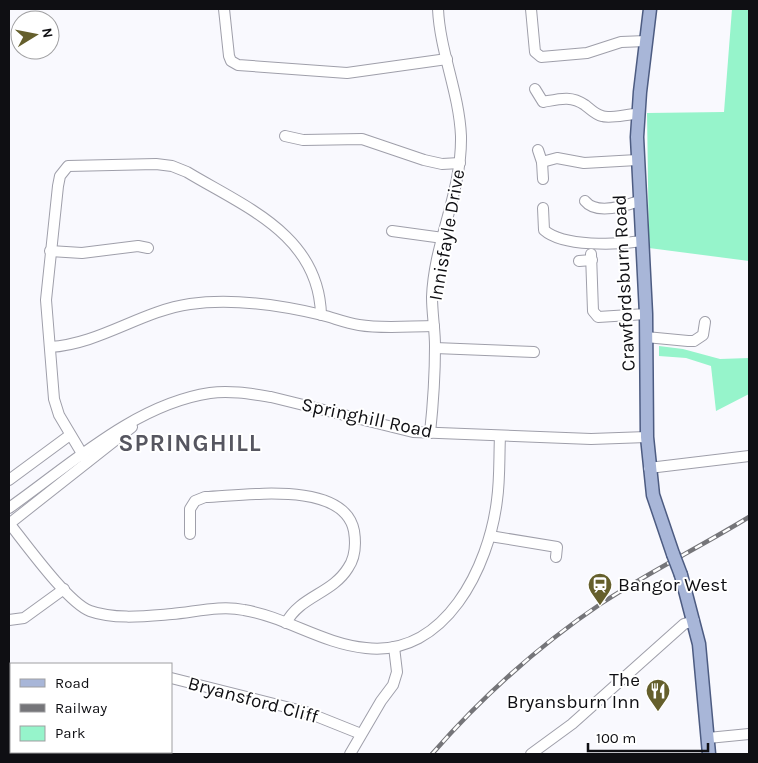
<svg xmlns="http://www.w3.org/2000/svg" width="758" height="763" viewBox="0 0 758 763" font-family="Karla,sans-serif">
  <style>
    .green { fill: #96f4cb }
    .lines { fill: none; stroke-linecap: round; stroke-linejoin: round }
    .minor-casing { stroke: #9f9faa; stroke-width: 12 }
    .major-casing { stroke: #4d5c82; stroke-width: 15 }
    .minor { stroke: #fff; stroke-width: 10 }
    .major { stroke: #a8b6d8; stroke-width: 12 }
    .rail-casing { stroke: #757579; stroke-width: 4.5 }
    .rail { stroke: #fff; stroke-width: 2.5; stroke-dasharray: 8; stroke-linecap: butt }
    .major-bridge-casing { stroke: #4d5c82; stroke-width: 15; stroke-linecap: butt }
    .major-bridge { stroke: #a8b6d8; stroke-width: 12 }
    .labels { text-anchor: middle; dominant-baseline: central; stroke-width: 4; stroke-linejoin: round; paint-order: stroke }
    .street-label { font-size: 19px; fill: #0f0f13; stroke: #fff }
    .poi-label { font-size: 19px; fill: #0f0f13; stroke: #fff; text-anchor: start }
    .district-label { font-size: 24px; font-weight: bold; letter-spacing: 1px; fill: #565660; stroke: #fff }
  </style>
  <rect width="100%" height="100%" fill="#f9f9fe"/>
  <!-- green -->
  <g class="green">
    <polygon points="732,9 749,9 749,261 649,248 647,113 724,112"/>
    <polygon points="659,346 683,349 720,359 749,358 749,394 716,411 711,366 686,358 659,356"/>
  </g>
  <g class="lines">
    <defs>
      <g id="minor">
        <polyline points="224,9 229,56 231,61 238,65 347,73 447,59"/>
        <polyline points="531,9 535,52 541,57 587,53 621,42 646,41"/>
        <path d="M535,89L543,102C559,99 571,95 585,105C590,109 596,115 602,116C609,119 628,114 637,114"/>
        <polyline points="285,136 303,140 362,139 424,160 442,164 460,163"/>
        <polyline points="538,150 542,162 543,179"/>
        <polyline points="542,162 557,158 584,163 637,160"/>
        <path d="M585,201C596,215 625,206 639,201"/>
        <path d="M543,208L544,230C563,247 617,245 642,241"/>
        <polyline points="392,231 443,238"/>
        <polyline points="50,251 82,253 138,246 148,248"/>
        <polyline points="591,254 593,311 598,317 646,314"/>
        <polyline points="579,261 592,260"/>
        <polyline points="646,337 688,341 694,341 703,335 705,322"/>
        <path d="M50,347C100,344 141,311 190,304C233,298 280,305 322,315C334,318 346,323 359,325C383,329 410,326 434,326"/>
        <polyline points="435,348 534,352"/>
        <path d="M430,433C433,405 435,375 435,346C435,330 432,313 432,297C434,242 462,193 461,136C459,92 440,52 438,9"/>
        <path d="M87,462L59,415L54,399L46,300L58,186L60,176L68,166L156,164L172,166L187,172C245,207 319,235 321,315"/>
        <polyline points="649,468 749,456"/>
        <polyline points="9,480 70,435"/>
        <path d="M9,508C69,466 135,404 210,393C230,390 252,394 271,397L413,432L591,439L647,437"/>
        <path d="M9,523C25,543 68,603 90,611C115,620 147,616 172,614C195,612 221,605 244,610C286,617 323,644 366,648C445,657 489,567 497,500C500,479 499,458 500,436"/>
        <polyline points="9,524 132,427"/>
        <path d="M190,534V509L195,501L205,497C242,496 344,479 354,531C356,544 355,558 348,568C332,594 300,596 286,623"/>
        <polyline points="490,536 557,547 556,557"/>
        <polyline points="9,620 24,618 64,589"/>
        <polyline points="171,678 306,712 361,734"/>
        <polyline points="708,738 749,734"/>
        <polyline points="142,752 149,754"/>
        <polyline points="350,754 381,701 393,685 397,672 394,647"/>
        <polyline points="531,754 572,724 684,624 694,621"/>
      </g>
      <g id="major">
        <polyline points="650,9 640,92 637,137 646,314 647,437 653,495 673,554"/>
        <polyline points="681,575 699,644 709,754"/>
      </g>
    </defs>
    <!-- minor casing -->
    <use href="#minor" class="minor-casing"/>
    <!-- major casing -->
    <use href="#major" class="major-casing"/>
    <!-- minor -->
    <use href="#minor" class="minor"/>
    <!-- major -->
    <use href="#major" class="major"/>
    <defs>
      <path id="rail" d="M432,754C482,697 538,646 602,603C649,572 700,547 749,517"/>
    </defs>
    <!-- rail casing -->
    <use href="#rail" class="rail-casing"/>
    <!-- rail -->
    <use href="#rail" class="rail"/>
    <defs>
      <polyline id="major-bridge" points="673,554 681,575"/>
    </defs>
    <!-- major-bridge casing -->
    <use href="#major-bridge" class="major-bridge-casing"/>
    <!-- major-bridge -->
    <use href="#major-bridge" class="major-bridge"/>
  </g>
  <!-- icons -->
  <defs>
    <symbol id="station-pin" viewBox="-11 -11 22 30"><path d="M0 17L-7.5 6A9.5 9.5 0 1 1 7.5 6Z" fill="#655f2c" stroke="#fff"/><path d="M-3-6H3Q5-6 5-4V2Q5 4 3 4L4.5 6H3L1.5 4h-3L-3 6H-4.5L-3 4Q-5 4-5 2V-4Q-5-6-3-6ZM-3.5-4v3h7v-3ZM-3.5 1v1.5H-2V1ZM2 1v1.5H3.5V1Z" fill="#fff"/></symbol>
    <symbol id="restaurant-pin" viewBox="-11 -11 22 30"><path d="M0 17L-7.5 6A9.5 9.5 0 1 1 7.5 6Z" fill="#655f2c" stroke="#fff"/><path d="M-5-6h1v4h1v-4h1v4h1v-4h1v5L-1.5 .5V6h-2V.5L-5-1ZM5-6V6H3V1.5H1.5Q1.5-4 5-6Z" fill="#fff"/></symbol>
  </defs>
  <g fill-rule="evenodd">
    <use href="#station-pin" x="586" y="571" width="28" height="38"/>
    <use href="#restaurant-pin" x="644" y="677" width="28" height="38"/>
  </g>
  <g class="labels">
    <!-- street labels -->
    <g class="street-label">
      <text transform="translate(447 235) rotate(-80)">Innisfayle Drive</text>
      <text transform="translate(624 283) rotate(-93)">Crawfordsburn Road</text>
      <text transform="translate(367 418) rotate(12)">Springhill Road</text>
      <text transform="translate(253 700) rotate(15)">Bryansford Cliff</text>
    </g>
    <!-- poi labels -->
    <g class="poi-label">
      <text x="618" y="585">Bangor West</text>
      <text x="640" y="680" text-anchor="end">The<tspan x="640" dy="22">Bryansburn Inn</tspan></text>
    </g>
    <!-- district labels -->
    <g class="district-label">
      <text x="190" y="443">SPRINGHILL</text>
    </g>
  </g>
  <!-- border -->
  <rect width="758" height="763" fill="none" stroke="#0f0f13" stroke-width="20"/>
  <!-- legend -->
  <rect x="10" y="663" width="162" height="90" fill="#ffffff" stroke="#9f9fa1"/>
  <rect x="20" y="679" width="25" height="8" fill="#a8b6d8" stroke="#9f9fa1"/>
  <text x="55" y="688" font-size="15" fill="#0f0f13">Road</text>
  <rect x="20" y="704" width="25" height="8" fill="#757579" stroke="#9f9fa1"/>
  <text x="55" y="713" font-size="15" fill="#0f0f13">Railway</text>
  <rect x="20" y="726" width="25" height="15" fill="#96f4cb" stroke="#9f9fa1"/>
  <text x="55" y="738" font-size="15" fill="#0f0f13">Park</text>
  <!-- north arrow -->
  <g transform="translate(35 35) rotate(80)"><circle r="24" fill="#ffffff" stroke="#9f9fa1"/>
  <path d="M0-4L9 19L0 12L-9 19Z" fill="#655f2c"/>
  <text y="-8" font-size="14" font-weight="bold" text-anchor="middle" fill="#0f0f13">N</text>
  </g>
  <!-- scale -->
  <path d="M588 743v8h120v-8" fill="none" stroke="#0f0f13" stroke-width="2.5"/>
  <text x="596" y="743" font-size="15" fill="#0f0f13" stroke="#ffffff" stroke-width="4" paint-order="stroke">100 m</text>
</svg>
